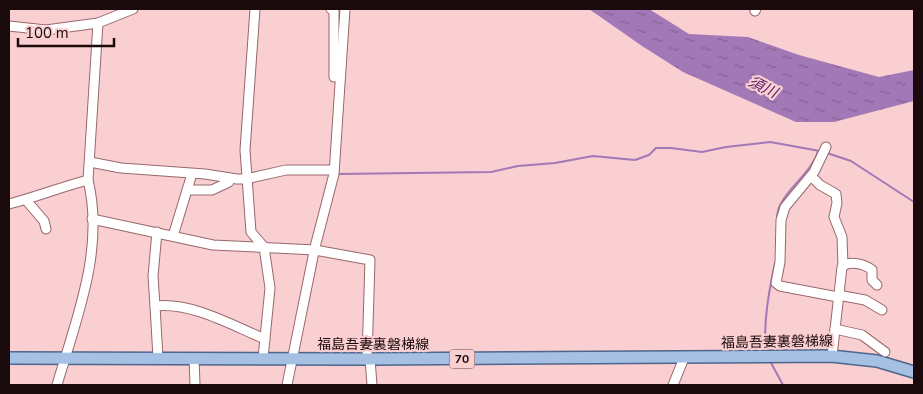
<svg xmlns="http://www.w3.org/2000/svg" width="923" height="394" viewBox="0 0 923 394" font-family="'Nunito Sans','Noto Sans JP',sans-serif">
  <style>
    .water { fill: url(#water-ripples) }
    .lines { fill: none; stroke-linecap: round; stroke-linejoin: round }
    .stream { stroke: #a378b7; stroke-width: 2 }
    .minor-casing { stroke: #97686b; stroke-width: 11 }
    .major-casing { stroke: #4e658c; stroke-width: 14 }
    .minor { stroke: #fff; stroke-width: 9 }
    .major { stroke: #a5c0e3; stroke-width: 11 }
    .labels { text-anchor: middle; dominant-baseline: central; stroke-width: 4.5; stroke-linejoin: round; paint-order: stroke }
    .shield { fill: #facfd1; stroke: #5e4546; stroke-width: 1 }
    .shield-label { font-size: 12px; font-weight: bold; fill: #1b0a0b }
    .street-label { font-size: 14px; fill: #1b0a0b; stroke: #facfd1 }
    .water-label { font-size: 15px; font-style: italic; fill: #501866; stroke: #facfd1 }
  </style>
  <defs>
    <pattern id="water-ripples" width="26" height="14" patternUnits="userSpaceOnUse" patternTransform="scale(1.25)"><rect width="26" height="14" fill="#a378b7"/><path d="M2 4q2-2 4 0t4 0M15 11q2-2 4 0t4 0" fill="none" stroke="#846193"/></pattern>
  </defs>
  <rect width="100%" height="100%" fill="#facfd1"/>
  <!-- water -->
  <polygon class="water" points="589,9 649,9 689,34 748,37 799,55 879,77 914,70 914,101 834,122 796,122 683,72 642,46"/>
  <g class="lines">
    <!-- stream -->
    <g class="stream">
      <polyline points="827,153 851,161 914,202"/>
      <polyline points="338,174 491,172 518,166 555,163 593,156 635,160 649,155 656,148 671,148 702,152 726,147 770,142 820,151"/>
      <path d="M777,218C777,194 811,176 818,151"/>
      <path d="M766,352C763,322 769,291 775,263"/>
      <polyline points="770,361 783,385"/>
    </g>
    <defs>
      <g id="minor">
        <polyline points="255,9 245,150 251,232 264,247 270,288 263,358"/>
        <polyline points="331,9 334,11 334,77"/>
        <polyline points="755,11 756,9"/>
        <polyline points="9,26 46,30 98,23 133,9"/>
        <polyline points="826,147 814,172 785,207 781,220 780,262 776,283 780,286 838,297"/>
        <polyline points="90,162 121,168 205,174 237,179 246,179 286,170 334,170"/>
        <polyline points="811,176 820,185 836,194 837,203 834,217 842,237 843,266"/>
        <polyline points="187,190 212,190 229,182"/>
        <polyline points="26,200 44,221 46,229"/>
        <path d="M9,204C36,197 61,187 88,180"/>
        <polyline points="92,219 213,245 315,250 370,260 367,359"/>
        <polyline points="173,236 191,177"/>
        <polyline points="838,295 865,300 882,310"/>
        <polyline points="155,306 153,276 157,232"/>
        <polyline points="835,329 862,335 885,352"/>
        <path d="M832,356L842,267C849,260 865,264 872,270V280L877,285"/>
        <path d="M158,358L155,306C192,302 231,325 265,339"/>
        <polyline points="194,358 195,385"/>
        <polyline points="370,359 372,385"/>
        <path d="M57,385C76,319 105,250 88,180L98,23"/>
        <polyline points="287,385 315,247 334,174 345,9"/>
        <polyline points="673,385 684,358"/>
      </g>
      <polyline id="major" points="9,358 370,359 831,356 877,361 914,372"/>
    </defs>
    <!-- minor casing -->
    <use href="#minor" class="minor-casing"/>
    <!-- major casing -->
    <use href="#major" class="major-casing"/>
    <!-- minor -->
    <use href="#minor" class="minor"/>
    <!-- major -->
    <use href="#major" class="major"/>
  </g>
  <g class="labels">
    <!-- shield labels -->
    <rect class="shield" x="449.5" y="349.5" width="25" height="19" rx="4"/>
    <g class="shield-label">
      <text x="462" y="359">70</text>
    </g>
    <!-- street labels -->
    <g class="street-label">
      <text transform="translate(777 342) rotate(-1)">福島吾妻裏磐梯線</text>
      <text x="373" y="344">福島吾妻裏磐梯線</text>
    </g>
    <!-- water labels -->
    <g class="water-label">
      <text transform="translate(763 87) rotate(26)">須川</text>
    </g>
  </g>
  <!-- border -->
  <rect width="923" height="394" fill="none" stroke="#1b0a0b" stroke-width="20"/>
  <!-- scale -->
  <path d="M18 38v8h96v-8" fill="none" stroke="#1b0a0b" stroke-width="2.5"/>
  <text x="25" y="38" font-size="15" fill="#1b0a0b" stroke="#facfd1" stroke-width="4" paint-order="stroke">100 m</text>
</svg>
